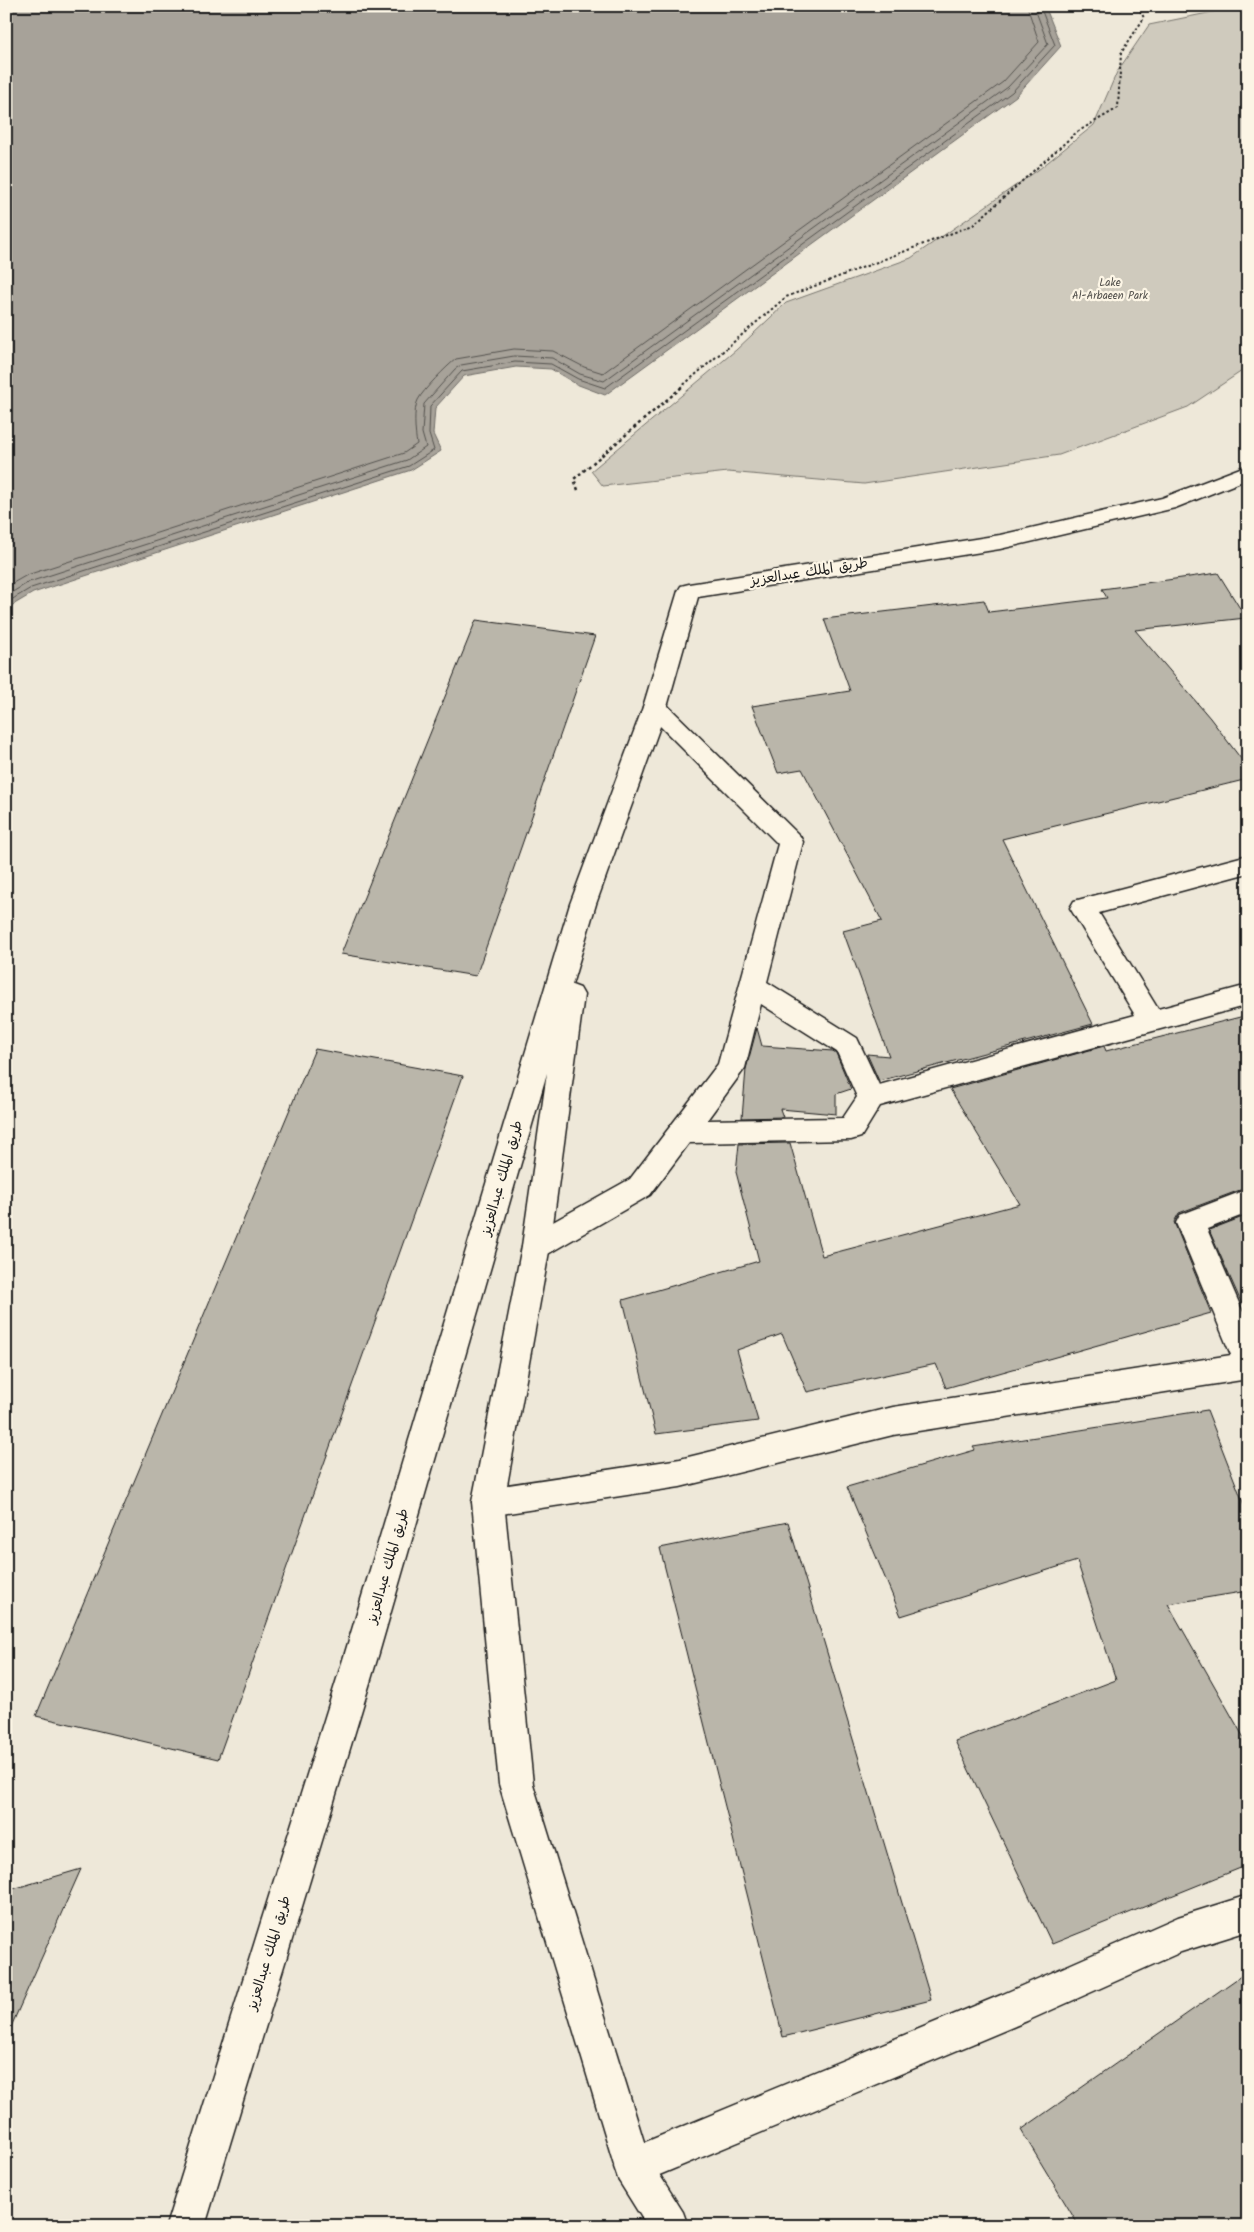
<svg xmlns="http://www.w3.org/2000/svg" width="1254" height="2232" viewBox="0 0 1254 2232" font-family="Kalam,'Playpen Sans Arabic',sans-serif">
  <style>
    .green { fill: #cfcabd; stroke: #76736c }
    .water { fill: #a7a299; stroke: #6f6c67 }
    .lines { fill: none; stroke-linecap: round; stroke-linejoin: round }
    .shore { stroke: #54524e; stroke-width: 1 }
    .building { fill: #bab6aa; stroke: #1c1c1c }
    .minor-casing { stroke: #1c1c1c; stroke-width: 3 }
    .major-casing { stroke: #1c1c1c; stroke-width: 3 }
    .path-far1 { stroke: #1c1c1c; stroke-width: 2; stroke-dasharray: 2.5 2.5; stroke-linecap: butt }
    .path { stroke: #1c1c1c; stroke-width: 2.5; stroke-dasharray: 3 3; stroke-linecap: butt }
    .minor { fill: #fcf5e5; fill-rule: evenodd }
    .major { fill: #fcf5e5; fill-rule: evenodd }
    .labels { text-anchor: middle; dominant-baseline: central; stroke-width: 4.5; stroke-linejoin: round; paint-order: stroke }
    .far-park-label { font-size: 11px; fill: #52504c; stroke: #fcf5e5 }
    .street-label { font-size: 14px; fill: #1c1c1c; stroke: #fcf5e5 }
  </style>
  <rect width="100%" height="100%" fill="#eee8d9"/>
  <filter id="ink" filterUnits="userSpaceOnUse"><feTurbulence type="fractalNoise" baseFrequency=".02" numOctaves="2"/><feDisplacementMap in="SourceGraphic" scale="10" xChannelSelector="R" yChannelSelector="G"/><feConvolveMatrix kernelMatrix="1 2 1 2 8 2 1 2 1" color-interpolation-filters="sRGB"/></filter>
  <g filter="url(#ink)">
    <!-- green -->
    <polygon class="green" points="1242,6 1248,6 1248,367 1188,407 1059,455 864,484 728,472 603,486 591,471 736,350 786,303 911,258 1038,170 1094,125 1117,72 1149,25"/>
    <!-- water -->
    <polygon class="water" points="6,6 1045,6 1061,46 1016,96 605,395 576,384 551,369 516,367 464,376 435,408 433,434 441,451 411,470 33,593 6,609"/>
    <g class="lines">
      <!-- shore -->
      <g class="shore">
        <path d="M6,587L27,575L404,453L417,444C415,434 413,409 418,400C423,390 447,366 456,359L514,349L553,351L584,367L603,373L1003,82L1039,42L1027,6"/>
        <polyline points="6,596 29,582 407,460 426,447 422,433 424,404 455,369 461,365 514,356 552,358 580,374 604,381 1008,87 1048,44 1034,6"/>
        <polyline points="6,603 31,588 409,466 434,450 429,434 430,406 462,371 515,362 551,364 578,379 605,388 1012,92 1055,45 1040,6"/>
      </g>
    </g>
    <!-- building -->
    <g class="building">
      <polygon points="1218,573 1246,618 1135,630 1210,718 1248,768 1248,779 1002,839 1093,1024 879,1081 867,1054 889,1056 843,931 882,921 802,769 778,773 752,706 850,691 824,619 984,600 989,612 1107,598 1102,589"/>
      <polygon points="476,620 595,636 476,976 341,954"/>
      <polygon points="1248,1015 1248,1187 1179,1213 1174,1222 1211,1313 946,1388 936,1364 807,1392 782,1334 737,1350 758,1421 656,1434 623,1300 759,1261 736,1172 739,1144 790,1143 822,1256 1020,1204 950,1089 1104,1046 1106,1051"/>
      <polygon points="757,1028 762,1046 833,1051 836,1053 851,1089 836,1094 836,1114 780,1109 783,1117 742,1118 746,1069"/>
      <polygon points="315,1049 463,1076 218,1759 36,1716"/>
      <polygon points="1248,1215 1248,1303 1242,1304 1209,1230"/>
      <polygon points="1207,1410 1248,1515 1248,1591 1168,1604 1248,1745 1248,1865 1052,1944 955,1741 1116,1680 1077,1561 901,1616 847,1487 975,1450 973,1447"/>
      <polygon points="788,1522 931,2000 783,2037 660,1548"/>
      <polygon points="81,1869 6,2038 6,1891"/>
      <polygon points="1248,1971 1248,2226 1079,2226 1021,2130"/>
    </g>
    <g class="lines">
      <defs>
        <g id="minor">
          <path d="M655,699L663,701L800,836L803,842L767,982L857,1038L879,1085L1135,1015L1070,908L1074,901L1248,855V873L1099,913L1158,1009L1248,985V1005L880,1106L861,1137L851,1140L689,1143L650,1195L546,1255L536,1258L526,1255L522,1246L526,1237L630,1179L718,1064L778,844L647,713L643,707L647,701ZM761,1004L837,1052L857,1097L843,1118L707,1120L745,1068Z"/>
          <polygon points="1248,1189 1248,1213 1207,1229 1248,1324 1248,1379 893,1435 680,1487 488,1516 477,1512 472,1502 477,1492 488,1488 680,1459 893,1407 1231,1355 1176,1223 1180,1215"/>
          <polygon points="1248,1895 1248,1931 1181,1952 1027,2021 633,2186 619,2181 614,2167 619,2153 1001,1995 1178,1917"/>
        </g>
        <polygon id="major" points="1248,465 1248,479 1175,508 1000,549 698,597 667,707 596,904 572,985 580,988 584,995 550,1246 504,1502 533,1784 649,2158 683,2212 688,2226 647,2226 619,2181 499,1784 472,1502 522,1246 547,1073 379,1653 205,2226 166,2226 345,1653 570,904 643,707 678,591 681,586 689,584 1000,535 1162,498"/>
      </defs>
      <!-- minor casing -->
      <use href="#minor" class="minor-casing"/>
      <!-- major casing -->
      <use href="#major" class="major-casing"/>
      <!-- path-far1 -->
      <polyline class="path-far1" points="680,388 786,297 973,225 1077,132 1118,108 1121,53 1144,18 1138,6"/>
      <!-- path -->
      <polyline class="path" points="578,490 574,479 682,387"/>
      <!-- minor -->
      <use href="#minor" class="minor"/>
      <!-- major -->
      <use href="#major" class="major"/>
    </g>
  </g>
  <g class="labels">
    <!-- far-park labels -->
    <g class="far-park-label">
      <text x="1110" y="283">Lake<tspan x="1110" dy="13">Al-Arbaeen Park</tspan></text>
    </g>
    <!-- street labels -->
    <g class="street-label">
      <text transform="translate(809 572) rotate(-9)">طريق الملك عبدالعزيز</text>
      <text transform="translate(502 1178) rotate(-74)">طريق الملك عبدالعزيز</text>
      <text transform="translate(388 1566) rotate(-74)">طريق الملك عبدالعزيز</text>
      <text transform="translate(269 1953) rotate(-73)">طريق الملك عبدالعزيز</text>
    </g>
  </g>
  <!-- margin -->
  <rect width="1254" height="2232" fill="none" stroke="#fcf5e5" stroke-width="25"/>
  <rect x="12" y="12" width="1229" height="2207" fill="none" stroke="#1c1c1c" stroke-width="2" filter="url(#ink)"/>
</svg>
